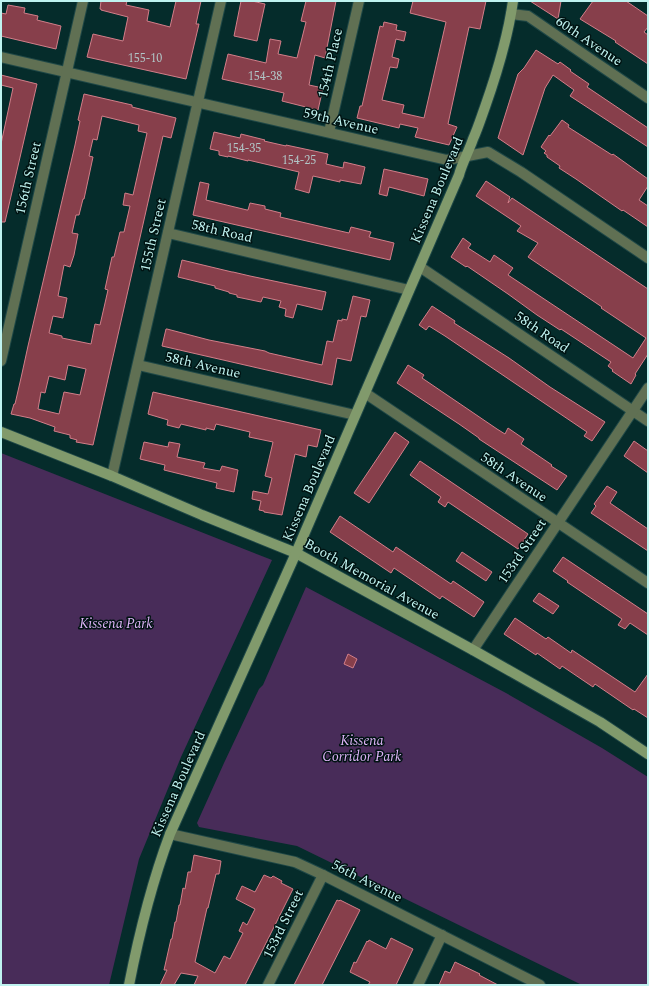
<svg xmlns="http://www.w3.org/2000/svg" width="649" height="986" viewBox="0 0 649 986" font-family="Spectral,serif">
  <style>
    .green { fill: #482c59 }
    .building { fill: #873f4b; stroke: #d27e89; fill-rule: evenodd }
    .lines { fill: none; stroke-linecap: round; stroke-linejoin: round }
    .street-casing { stroke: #1f4847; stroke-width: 12 }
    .secondary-casing { stroke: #1f4847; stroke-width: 12 }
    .street { stroke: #607053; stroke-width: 10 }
    .secondary { stroke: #819a6c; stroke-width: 10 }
    .labels { text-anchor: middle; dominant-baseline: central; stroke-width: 3; stroke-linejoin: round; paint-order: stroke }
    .number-label { font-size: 12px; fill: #b1c6c7 }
    .street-label { font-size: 14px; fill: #bff3f0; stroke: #001312 }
    .park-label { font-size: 14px; font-style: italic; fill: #ddb3f7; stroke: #001312 }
  </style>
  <rect width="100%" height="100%" fill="#052c2b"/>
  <!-- green -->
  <g class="green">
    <polygon points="1,453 272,560 181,757 139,859 109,985 1,985"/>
    <polygon points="306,587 506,693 602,748 648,777 648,985 582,985 297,846 199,827 197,823 224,763 259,689 263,685"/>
  </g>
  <!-- building -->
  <g class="building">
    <polygon points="101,1 127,1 126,5 149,10 147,21 170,27 176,1 201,1 196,24 199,24 186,79 87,57 93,34 123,41 128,17 101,10 101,9 100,9"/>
    <polygon points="241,1 252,1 265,4 257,41 234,36"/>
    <polygon points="306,1 336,1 325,58 315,55 309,85 323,88 318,110 282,101 284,93 222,79 228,54 266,63 270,39 281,41 278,54 297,58 306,22 301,21"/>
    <polygon points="413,1 486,1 480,29 469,27 448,124 457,127 449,145 415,137 418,128 400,124 399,128 357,118 360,106 362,106 380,26 383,27 384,22 397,25 396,30 406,32 404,41 396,39 392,57 399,59 397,68 390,67 382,100 404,105 402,113 424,118 446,22 410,13"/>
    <polygon points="530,1 561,1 558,19"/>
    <polygon points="593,1 626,1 648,16 648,27 644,32 648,35 648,64 615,42 616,41 580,19"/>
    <polygon points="8,5 25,8 24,13 38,16 37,20 61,26 56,49 1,36 1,13 6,14"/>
    <polygon points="536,50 558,64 560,62 571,70 570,71 589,84 587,87 648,128 648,147 570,96 574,90 553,75 545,88 523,155 498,138 518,74 524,68"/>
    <polygon points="1,75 37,84 5,222 1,222 1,144 13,88 1,85"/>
    <path d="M84,94L132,105V107L176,118L171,138L163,136L93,445L76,442L77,440L70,438V435L54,431L55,427L30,418L11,414L14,404H15L21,378L28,346L75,145L80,121L78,120ZM102,116L139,125L138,131L147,133L133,195L125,193L123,205L130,206L126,223L124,232H120L114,257H112L105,289L108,290L100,325L95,324L91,344L62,338V336L49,333L53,316L63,318L67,298L58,296L64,265L70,267L74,255L78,234L72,233L76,215H79L83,199H84L93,157L89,156L93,139L97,140ZM68,365L86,369L80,395L64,392L59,414L38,409L41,392L45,393L49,376L65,380Z"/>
    <polygon points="562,120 569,125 568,127 612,155 613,154 648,179 648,186 639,200 648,206 648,227 623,210 622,211 576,179 559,168 560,166 547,157 547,155 544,153 546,151 541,147 549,135 550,136"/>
    <polygon points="214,132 240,138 241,134 265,140 264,141 286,146 286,145 328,154 326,164 343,168 344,162 365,167 361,184 340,180 340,182 313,176 309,193 295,189 299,172 248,160 248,161 228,156 228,157 219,155 219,151 210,149"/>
    <polygon points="384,169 428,179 424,196 389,187 387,196 379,194"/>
    <polygon points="486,181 510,197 508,203 512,198 648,289 648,354 635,374 636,375 631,384 612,371 613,370 608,366 611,362 561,329 560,330 537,315 508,294 467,266 466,267 451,257 463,238 471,244 468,248 490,262 494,255 513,268 508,275 633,358 646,338 601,308 602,307 528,257 538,243 517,231 521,226 476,196"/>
    <polygon points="200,182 209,184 206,200 247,210 248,210 250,203 265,206 265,209 281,213 280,217 323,227 349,233 351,227 371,232 369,237 394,243 390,260 193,215"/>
    <polygon points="182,260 232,272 233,272 250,276 326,292 322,310 297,304 293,318 285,316 286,309 279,307 281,301 263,297 261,302 237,297 237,295 229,293 229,292 215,288 215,286 178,277"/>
    <polygon points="353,296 370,300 366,317 361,316 351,361 337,358 332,385 162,346 166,329 167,329 209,340 265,351 269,353 322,365 327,341 333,342 338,320 342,321 342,319 347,320"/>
    <polygon points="432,306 455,321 454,323 509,358 550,387 605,422 592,441 584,436 587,432 445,336 429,326 426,330 419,325"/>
    <polygon points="408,365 424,375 422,378 497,429 505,434 508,428 524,439 521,444 552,465 551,466 567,476 557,490 479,439 479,438 459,424 397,383"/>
    <polygon points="153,392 321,430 317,447 308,445 306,457 295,454 282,515 264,512 264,511 259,510 261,501 252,499 253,491 268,494 272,478 265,476 273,442 249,437 250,432 216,424 214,430 206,428 206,430 181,424 179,428 167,425 168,420 148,414"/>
    <polygon points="395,432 409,442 369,503 354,493"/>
    <polygon points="634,441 648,451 648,473 624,456"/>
    <polygon points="144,442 168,447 169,442 180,444 177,457 205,463 203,468 220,471 222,466 238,470 234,492 216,488 217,483 164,470 165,465 140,459"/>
    <polygon points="420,461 528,534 518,549 448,502 445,507 438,502 441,497 410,475"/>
    <polygon points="607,486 617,492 610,503 648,529 648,551 591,513 596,506 594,504"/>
    <polygon points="340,516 393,552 396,547 451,584 453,581 484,602 474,617 442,596 440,599 394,568 391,573 330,532"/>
    <polygon points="462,552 492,572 486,581 456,561"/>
    <polygon points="563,557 648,614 648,635 630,623 625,629 618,625 622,619 567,582 568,581 553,571"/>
    <polygon points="539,593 559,606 553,614 533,601"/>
    <polygon points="515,618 546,639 548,637 571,653 572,650 635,692 648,674 648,718 634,709 633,710 595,684 593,687 562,666 560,669 537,653 536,655 504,634"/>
    <polygon points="348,654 357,659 353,668 344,664"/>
    <polygon points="194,855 221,861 219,874 216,874 208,908 207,908 195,962 215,973 224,956 230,959 243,933 239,931 243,922 247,925 255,909 236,899 242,886 255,892 264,875 271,878 273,876 282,881 281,883 293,889 245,985 194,985 198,976 181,973 174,985 160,985 167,970 164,970 171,939 172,939 175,922 176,922 179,905 180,905 183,888 185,889 188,872 191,872"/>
    <polygon points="337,900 339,901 340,900 360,910 322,985 294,985"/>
    <polygon points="391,938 413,949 396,985 368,985 370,982 350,972 354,962 356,963 367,941 368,942 369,940 386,949"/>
    <polygon points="455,962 480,974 479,975 498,985 439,985 445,971 450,973"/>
  </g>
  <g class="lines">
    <defs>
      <g id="street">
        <polyline points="511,14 528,16 592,60 648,98"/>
        <polyline points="1,57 447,160 488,152 521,172 648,258"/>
        <polyline points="329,132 359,1"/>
        <polyline points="168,233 409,290"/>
        <polyline points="420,267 648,421"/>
        <polyline points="1,361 83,1"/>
        <polyline points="138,365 355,415"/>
        <polyline points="365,393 648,583"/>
        <polyline points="112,476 221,1"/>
        <polyline points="473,650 648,388"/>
        <polyline points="170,834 295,862 323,875 540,985"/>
        <polyline points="268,985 323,875"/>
        <polyline points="418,985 442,935"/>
      </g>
      <g id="secondary">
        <polyline points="1,432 112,476 202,515 296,553 473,650 600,722 648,754"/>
        <path d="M129,985C139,934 152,882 170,834L296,553L459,175C462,163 469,151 473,139C478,128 481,118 485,107C497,73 508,37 513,1"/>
      </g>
    </defs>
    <!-- street casing -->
    <use href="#street" class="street-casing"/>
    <!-- secondary casing -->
    <use href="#secondary" class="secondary-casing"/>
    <!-- street -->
    <use href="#street" class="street"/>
    <!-- secondary -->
    <use href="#secondary" class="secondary"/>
  </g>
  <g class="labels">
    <!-- number labels -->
    <g class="number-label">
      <text x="145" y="58">155-10</text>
      <text x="265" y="76">154-38</text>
      <text x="244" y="148">154-35</text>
      <text x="299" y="160">154-25</text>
    </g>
    <!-- street labels -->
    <g class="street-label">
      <text transform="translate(589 41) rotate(34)">60th Avenue</text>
      <text transform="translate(330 63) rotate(-77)">154th Place</text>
      <text transform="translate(341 121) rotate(13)">59th Avenue</text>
      <text transform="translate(28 178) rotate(-77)">156th Street</text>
      <text transform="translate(437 190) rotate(-67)">Kissena Boulevard</text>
      <text transform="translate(222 231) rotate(13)">58th Road</text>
      <text transform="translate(153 235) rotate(-77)">155th Street</text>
      <text transform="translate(542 332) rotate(34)">58th Road</text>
      <text transform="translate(203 365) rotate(13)">58th Avenue</text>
      <text transform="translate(514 477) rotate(34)">58th Avenue</text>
      <text transform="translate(309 488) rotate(-67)">Kissena Boulevard</text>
      <text transform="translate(522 551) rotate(-56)">153rd Street</text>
      <text transform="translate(372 579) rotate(29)">Booth Memorial Avenue</text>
      <text transform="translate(178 784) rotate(-66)">Kissena Boulevard</text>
      <text transform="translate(367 881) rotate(27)">56th Avenue</text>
      <text transform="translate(283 924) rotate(-64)">153rd Street</text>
    </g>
    <!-- park labels -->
    <g class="park-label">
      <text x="116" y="623">Kissena Park</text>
      <text x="362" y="740">Kissena<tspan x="362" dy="16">Corridor Park</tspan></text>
    </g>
  </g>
  <!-- border -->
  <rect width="649" height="986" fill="none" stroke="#bff3f0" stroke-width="4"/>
</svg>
